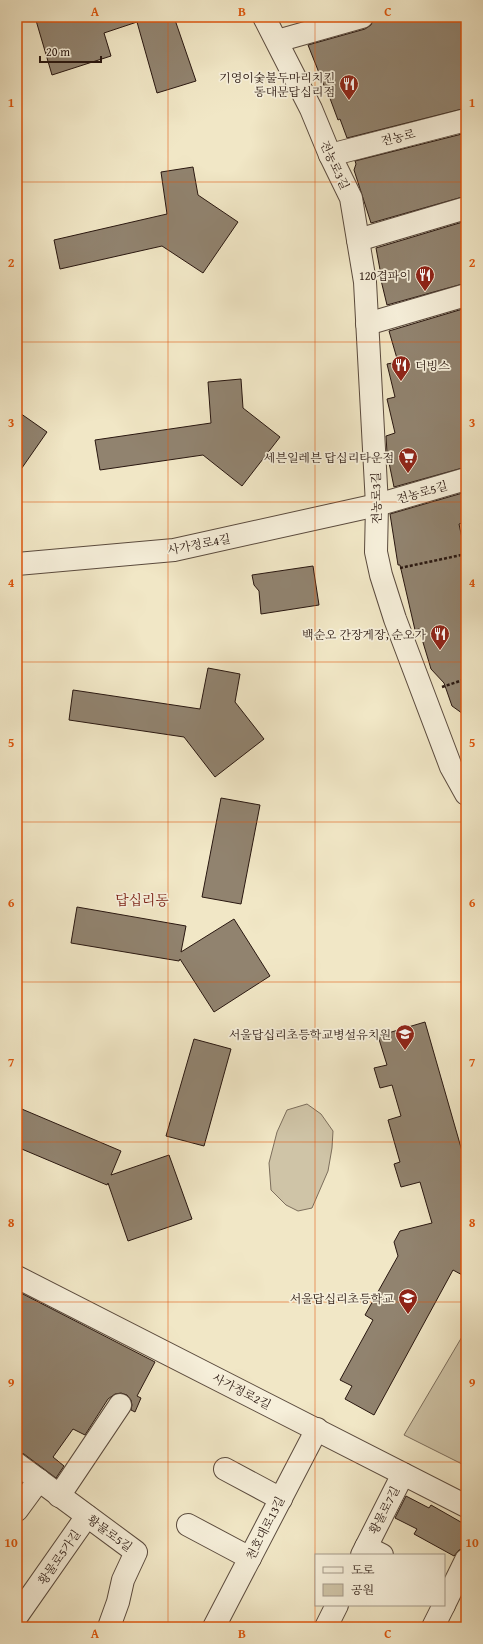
<svg xmlns="http://www.w3.org/2000/svg" width="483" height="1644" viewBox="0 0 483 1644" font-family="'Gentium Book Plus','Noto Serif KR',serif">
  <style>
    .park { fill: #cfc4a7; stroke: #7c6e5c }
    .building { fill: #91836f; stroke: #291710 }
    .lines { fill: none; stroke-linecap: round; stroke-linejoin: round }
    .minor-casing { stroke: #5b4b3e; stroke-width: 24 }
    .path { stroke: #291710; stroke-width: 2.5; stroke-dasharray: 3 2; stroke-linecap: butt }
    .minor { stroke: #f6efda; stroke-width: 22 }
    .grid { fill: none; stroke: #de560c; stroke-width: 1; stroke-opacity: 0.55 }
    .labels { text-anchor: middle; dominant-baseline: central; stroke-width: 3.5; stroke-linejoin: round; paint-order: stroke }
    .poi-label { font-size: 12px; fill: #291710; stroke: #f6efda; text-anchor: end }
    .street-label { font-size: 12px; fill: #291710; stroke: #f6efda }
    .quarter-label { font-size: 14px; fill: #7a1f14; stroke: #f6efda }
    .neatline { fill: none; stroke: #de560c; stroke-width: 1.5 }
    .grid-label { font-size: 13px; text-anchor: middle; font-weight: bold; fill: #de560c }
  </style>
  <rect width="100%" height="100%" fill="#f1e7c6"/>
  <filter id="stains"><feTurbulence type="fractalNoise" baseFrequency=".005" numOctaves="4"/><feColorMatrix values="0 0 0 0 .2 0 0 0 0 .09 0 0 0 0 .02 0 0 0 .5 -.17"/></filter>
  <radialGradient id="worn" r=".72"><stop offset=".6" stop-color="#630" stop-opacity="0"/><stop offset="1" stop-color="#630" stop-opacity=".3"/></radialGradient>
  <!-- park -->
  <g class="park">
    <polygon points="307,1104 321,1114 333,1131 332,1148 328,1171 312,1208 298,1211 286,1205 271,1190 269,1163 277,1132 287,1110"/>
    <polygon points="466,1330 466,1466 404,1435"/>
  </g>
  <!-- building -->
  <g class="building">
    <polygon points="35,17 174,17 196,81 157,93 137,22 104,33 111,56 52,75"/>
    <polygon points="374,17 466,17 466,108 347,138 340,119 338,120 328,93 327,93 308,45 365,29 371,25"/>
    <polygon points="466,133 466,196 371,223 354,170 356,164 355,161"/>
    <polygon points="193,167 198,195 238,222 203,273 162,246 60,269 54,240 167,214 161,172"/>
    <polygon points="466,221 466,283 387,305 380,276 381,275 376,248"/>
    <polygon points="466,308 466,467 394,487 387,453 386,436 395,433 387,399 395,397 387,364 398,362 389,331"/>
    <polygon points="241,379 243,408 280,437 242,486 203,455 100,470 95,440 211,423 208,382"/>
    <polygon points="17,411 47,432 17,475"/>
    <polygon points="466,492 466,522 459,524 466,557 466,716 452,706 444,683 431,669 419,629 415,630 400,565 398,565 390,514"/>
    <polygon points="313,566 319,605 261,614 259,591 254,585 252,575"/>
    <polygon points="208,668 240,674 235,702 264,739 215,777 184,737 69,720 73,690 200,709"/>
    <polygon points="221,798 260,805 241,904 202,897"/>
    <polygon points="77,907 186,926 181,952 234,919 270,976 214,1012 180,959 179,961 71,943"/>
    <polygon points="425,1022 466,1165 466,1277 453,1270 374,1415 345,1399 352,1386 340,1380 373,1320 365,1315 398,1256 394,1242 400,1231 432,1223 420,1182 401,1187 394,1164 400,1162 388,1120 401,1116 392,1085 380,1088 374,1068 387,1065 378,1036"/>
    <polygon points="194,1039 231,1049 204,1146 166,1136"/>
    <polygon points="17,1107 121,1151 111,1175 169,1155 192,1219 128,1241 108,1183 107,1185 17,1147"/>
    <polygon points="21,1293 155,1362 137,1396 141,1398 135,1412 131,1410 132,1405 131,1400 127,1395 121,1393 115,1394 108,1399 85,1435 73,1429 53,1457 64,1466 56,1478 24,1454 17,1452 17,1300"/>
    <polygon points="406,1496 429,1508 431,1505 466,1525 466,1548 459,1550 454,1556 414,1534 417,1529 395,1518"/>
  </g>
  <g class="lines">
    <defs>
      <g id="minor">
        <polyline points="264,17 311,109 330,155 351,198 365,282 377,505 376,552 381,575 395,619 451,767 466,794"/>
        <polyline points="277,41 362,17"/>
        <polyline points="330,155 466,120"/>
        <polyline points="358,240 466,208"/>
        <polyline points="367,324 466,295"/>
        <polyline points="17,564 174,550 377,505 466,479"/>
        <polyline points="17,1277 466,1506"/>
        <polyline points="17,1464 136,1552 123,1580 118,1602 109,1627"/>
        <polyline points="225,1469 281,1499"/>
        <polyline points="59,1496 120,1405"/>
        <polyline points="17,1510 39,1480"/>
        <polyline points="188,1525 250,1558"/>
        <polyline points="366,1547 382,1555"/>
        <polyline points="362,1555 403,1474"/>
        <polyline points="444,1605 466,1560"/>
        <polyline points="17,1616 87,1516"/>
        <polyline points="214,1627 317,1429"/>
        <polyline points="326,1627 337,1605"/>
        <polyline points="433,1627 444,1605"/>
      </g>
    </defs>
    <!-- minor casing -->
    <use href="#minor" class="minor-casing"/>
    <!-- path -->
    <g class="path">
      <polyline points="466,525 463,526 466,538"/>
      <polyline points="400,568 466,554"/>
      <polyline points="442,687 466,679"/>
    </g>
    <!-- minor -->
    <use href="#minor" class="minor"/>
  </g>
  <!-- grid -->
  <path class="grid" d="M168,17V1627M315,17V1627M17,182H466M17,342H466M17,502H466M17,662H466M17,822H466M17,982H466M17,1142H466M17,1302H466M17,1462H466"/>
  <!-- icons -->
  <defs>
    <symbol id="restaurant-pin" viewBox="-11 -11 22 30"><path d="M0 17L-7.5 6A9.5 9.5 0 1 1 7.5 6Z" fill="#8f2418" stroke="#f6efda"/><path d="M-5-6h1v4h1v-4h1v4h1v-4h1v5L-1.5 .5V6h-2V.5L-5-1ZM5-6V6H3V1.5H1.5Q1.5-4 5-6Z" fill="#fff"/></symbol>
    <symbol id="supermarket-pin" viewBox="-11 -11 22 30"><path d="M0 17L-7.5 6A9.5 9.5 0 1 1 7.5 6Z" fill="#8f2418" stroke="#f6efda"/><path d="M-6-5.5h2.5l.6 2H6L4.5 2H-2.5L-4.4-4H-6ZM-1.5 3.2a1.3 1.3 0 1 0 .1 0ZM3 3.2a1.3 1.3 0 1 0 .1 0Z" fill="#fff"/></symbol>
    <symbol id="school-pin" viewBox="-11 -11 22 30"><path d="M0 17L-7.5 6A9.5 9.5 0 1 1 7.5 6Z" fill="#8f2418" stroke="#f6efda"/><path d="M0-5L7-2L0 1L-7-2ZM-4 1L0 2.5L4 1V4Q0 6-4 4Z" fill="#fff"/></symbol>
  </defs>
  <g fill-rule="evenodd">
    <use href="#restaurant-pin" x="338" y="73" width="22" height="30"/>
    <use href="#restaurant-pin" x="414" y="264" width="22" height="30"/>
    <use href="#restaurant-pin" x="390" y="354" width="22" height="30"/>
    <use href="#supermarket-pin" x="397" y="446" width="22" height="30"/>
    <use href="#restaurant-pin" x="429" y="623" width="22" height="30"/>
    <use href="#school-pin" x="394" y="1023" width="22" height="30"/>
    <use href="#school-pin" x="397" y="1287" width="22" height="30"/>
  </g>
  <g class="labels">
    <!-- poi labels -->
    <g class="poi-label">
      <text x="335" y="77">기영이숯불두마리치킨<tspan x="335" dy="14">동대문답십리점</tspan></text>
      <text x="411" y="275">120겹파이</text>
      <text x="415" y="365" text-anchor="start">더빙스</text>
      <text x="394" y="457">세븐일레븐 답십리타운점</text>
      <text x="426" y="634">백순오 간장게장, 순오가</text>
      <text x="391" y="1034">서울답십리초등학교병설유치원</text>
      <text x="394" y="1298">서울답십리초등학교</text>
    </g>
    <!-- street labels -->
    <g class="street-label">
      <text transform="translate(398 137) rotate(-14)">전농로</text>
      <text transform="translate(335 165) rotate(65)">전농로3길</text>
      <text transform="translate(422 492) rotate(-16)">전농로5길</text>
      <text transform="translate(376 498) rotate(-91)">전농로3길</text>
      <text transform="translate(199 544) rotate(-11)">사가정로4길</text>
      <text transform="translate(242 1391) rotate(27)">사가정로2길</text>
      <text transform="translate(384 1510) rotate(-63)">황물로7길</text>
      <text transform="translate(265 1528) rotate(-63)">천호대로13길</text>
      <text transform="translate(110 1533) rotate(36)">황물로5길</text>
      <text transform="translate(59 1557) rotate(-55)">황물로5가길</text>
    </g>
    <!-- quarter labels -->
    <g class="quarter-label">
      <text x="142" y="900">답십리동</text>
    </g>
  </g>
  <!-- margin -->
  <rect width="483" height="1644" fill="none" stroke="#f1e7c6" stroke-width="44"/>
  <!-- legend -->
  <rect x="315" y="1554" width="130" height="52" fill="#f6efda" stroke="#a49989"/>
  <rect x="323" y="1567" width="20" height="6" fill="#f6efda" stroke="#a49989"/>
  <text x="351" y="1574" font-size="12" fill="#291710">도로</text>
  <rect x="323" y="1584" width="20" height="12" fill="#cfc4a7" stroke="#a49989"/>
  <text x="351" y="1594" font-size="12" fill="#291710">공원</text>
  <!-- scale -->
  <path d="M40 56v6h61v-6" fill="none" stroke="#291710" stroke-width="2"/>
  <text x="46" y="56" font-size="12" fill="#291710" stroke="#f6efda" stroke-width="3" paint-order="stroke">20 m</text>
  <rect x="22" y="22" width="439" height="1600" class="neatline"/>
  <g class="grid-label">
    <text x="95" y="16">A</text>
    <text x="242" y="16">B</text>
    <text x="388" y="16">C</text>
    <text x="11" y="107">1</text>
    <text x="472" y="107">1</text>
    <text x="11" y="267">2</text>
    <text x="472" y="267">2</text>
    <text x="11" y="427">3</text>
    <text x="472" y="427">3</text>
    <text x="11" y="587">4</text>
    <text x="472" y="587">4</text>
    <text x="11" y="747">5</text>
    <text x="472" y="747">5</text>
    <text x="11" y="907">6</text>
    <text x="472" y="907">6</text>
    <text x="11" y="1067">7</text>
    <text x="472" y="1067">7</text>
    <text x="11" y="1227">8</text>
    <text x="472" y="1227">8</text>
    <text x="11" y="1387">9</text>
    <text x="472" y="1387">9</text>
    <text x="11" y="1547">10</text>
    <text x="472" y="1547">10</text>
    <text x="95" y="1638">A</text>
    <text x="242" y="1638">B</text>
    <text x="388" y="1638">C</text>
  </g>
  <rect width="100%" height="100%" filter="url(#stains)"/>
  <rect width="100%" height="100%" fill="url(#worn)"/>
</svg>
